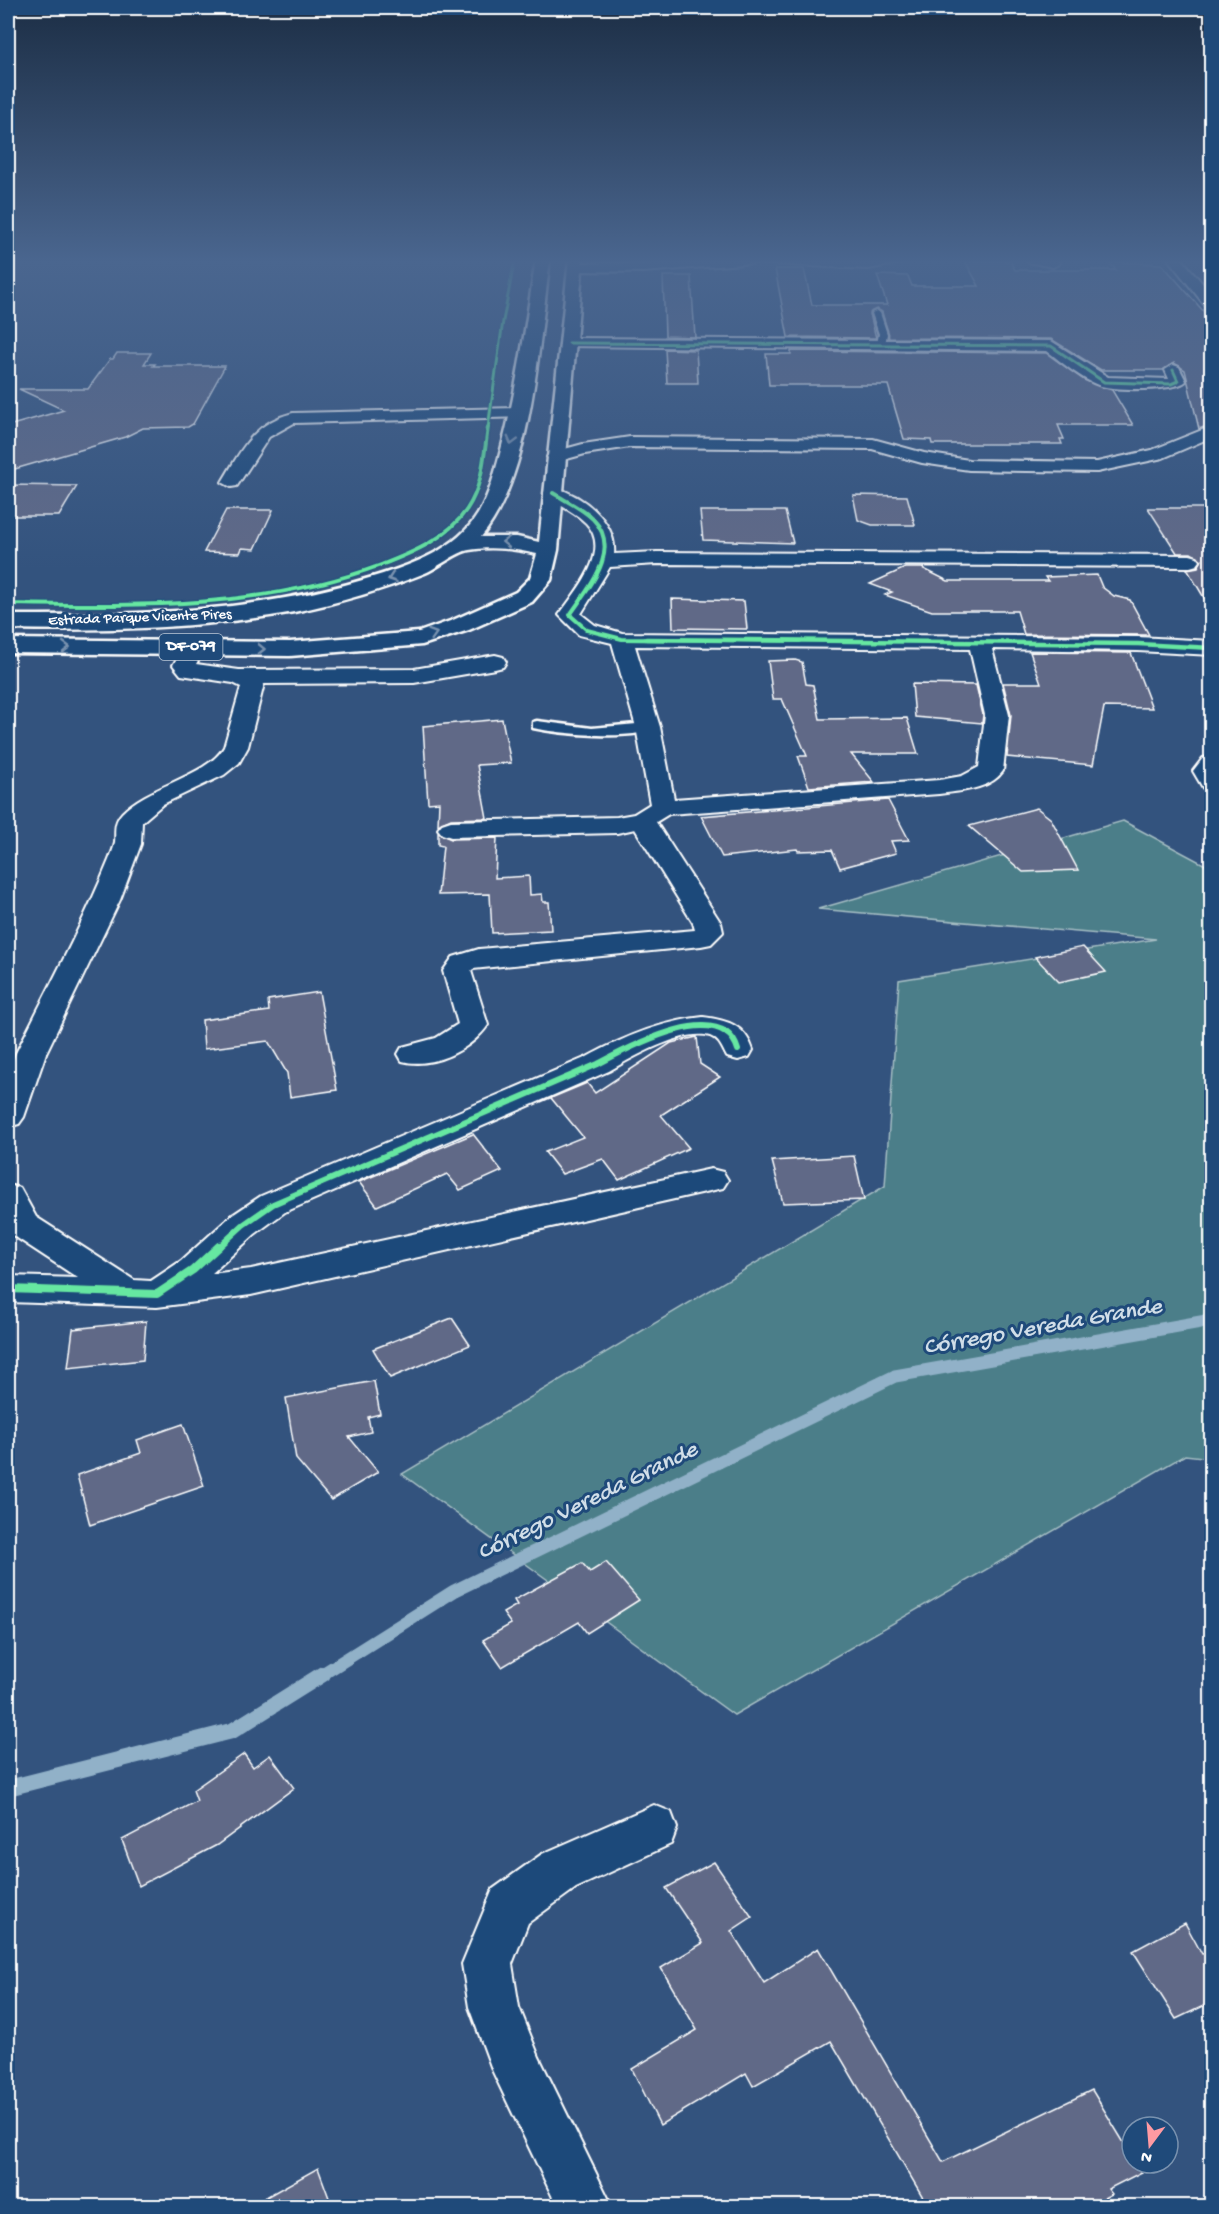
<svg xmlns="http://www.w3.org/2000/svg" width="1219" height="2214" viewBox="0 0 1219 2214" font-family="'Gochi Hand',sans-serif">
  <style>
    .green { fill: #4c7e89; stroke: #a6bec4; stroke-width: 1.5 }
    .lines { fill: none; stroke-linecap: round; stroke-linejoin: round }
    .stream-far1 { stroke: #91b1c8; stroke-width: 13 }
    .stream { stroke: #91b1c8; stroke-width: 16 }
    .building { fill: #616987; stroke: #fff; stroke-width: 1.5 }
    .lane-casing { stroke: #fff; stroke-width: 5 }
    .street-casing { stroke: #fff; stroke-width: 4 }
    .primary-casing { stroke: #fff; stroke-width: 5 }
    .lane { fill: #1f4a7a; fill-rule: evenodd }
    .street { fill: #1f4a7a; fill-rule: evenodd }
    .primary { fill: #1f4a7a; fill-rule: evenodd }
    .cycleway-far4-casing { stroke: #1f4a7a; stroke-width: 4.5 }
    .cycleway-far3-casing { stroke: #1f4a7a; stroke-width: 6 }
    .cycleway-far2-casing { stroke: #1f4a7a; stroke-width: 8 }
    .cycleway-far1-casing { stroke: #1f4a7a; stroke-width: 10 }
    .cycleway-casing { stroke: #1f4a7a; stroke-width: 11 }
    .cycleway-far4 { stroke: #66e7a1; stroke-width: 3 }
    .cycleway-far3 { stroke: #66e7a1; stroke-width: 4 }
    .cycleway-far2 { stroke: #66e7a1; stroke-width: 4.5 }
    .cycleway-far1 { stroke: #66e7a1; stroke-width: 6 }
    .cycleway { stroke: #66e7a1; stroke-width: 8 }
    .oneway { stroke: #7992af }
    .labels { text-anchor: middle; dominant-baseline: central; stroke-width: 6; stroke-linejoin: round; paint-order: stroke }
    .far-street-label { font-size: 15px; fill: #fff; stroke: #1f4a7a }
    .shield { fill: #1f4a7a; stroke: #bcc9d7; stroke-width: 1.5 }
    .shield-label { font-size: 16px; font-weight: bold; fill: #fff }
    .near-water-label { font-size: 24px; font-style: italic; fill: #d1dee8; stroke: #1f4a7a }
  </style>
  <rect width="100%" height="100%" fill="#33537e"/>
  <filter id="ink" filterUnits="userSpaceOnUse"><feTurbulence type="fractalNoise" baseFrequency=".0167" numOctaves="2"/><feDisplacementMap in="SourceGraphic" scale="12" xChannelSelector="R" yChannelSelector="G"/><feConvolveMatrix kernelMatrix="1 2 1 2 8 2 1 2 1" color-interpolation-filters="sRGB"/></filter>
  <g filter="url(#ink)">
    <!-- green -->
    <polygon class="green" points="1123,821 1211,868 1211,1458 1185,1455 734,1715 402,1474 885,1186 899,980 1156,939 818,909"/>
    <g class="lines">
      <!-- stream-far1 -->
      <polyline class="stream-far1" points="321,1675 454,1591 895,1376 1212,1320"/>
      <!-- stream -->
      <polyline class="stream" points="8,1788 232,1731 323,1674"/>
    </g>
    <!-- building -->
    <g class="building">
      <polygon points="965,261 1010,261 1015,270 1116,270 1109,262 1162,264 1212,321 1212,424 1199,429 1185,370 1174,363 1163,370 1101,370 1051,339 889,338 882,312 877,309 870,314 876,338 788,337 775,269 804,269 812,305 887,305 877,275 908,276 912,286 979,286"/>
      <polygon points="663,276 691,276 695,337 665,336"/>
      <polygon points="665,349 696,350 698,383 667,383"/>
      <polygon points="791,351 1046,353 1084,380 1112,390 1133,425 1058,425 1064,439 1060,439 1062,444 932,444 931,440 904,439 888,385 769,385 766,354 791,354"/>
      <polygon points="117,353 151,353 144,364 155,364 153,366 225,366 193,424 188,427 143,428 125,437 8,471 8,426 64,410 19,389 88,389 110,359 113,359"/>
      <polygon points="8,485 77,486 59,516 8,516"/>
      <polygon points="853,495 907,496 915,525 872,525 858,520"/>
      <polygon points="1148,508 1204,508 1212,520 1212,611 1187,569 1198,567 1202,560 1191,553 1177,553"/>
      <polygon points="226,510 273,510 255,549 242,548 240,553 204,552"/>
      <polygon points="700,511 785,511 793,543 703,540"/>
      <polygon points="905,568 922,568 948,581 1048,581 1045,577 1097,575 1102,587 1114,596 1130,600 1149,635 1024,634 1017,611 932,611 885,595 892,592 870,584"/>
      <polygon points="672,599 744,601 747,629 673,628"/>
      <polygon points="1030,652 1131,653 1152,708 1104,707 1093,765 1007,757 1011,715 1003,683 1041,683"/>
      <polygon points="795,660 802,662 806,684 813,685 820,719 907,718 918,754 851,754 874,782 809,787 798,756 807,756 782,699 773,699 768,661"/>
      <polygon points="912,684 976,685 983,715 982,723 915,717"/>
      <polygon points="502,719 511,763 477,765 487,818 451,819 438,825 439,802 428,803 423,726"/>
      <polygon points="888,800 909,840 891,841 896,853 840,868 832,850 798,851 797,849 722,857 701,816"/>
      <polygon points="1037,808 1051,819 1078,870 1023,872 969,826"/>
      <polygon points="438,833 451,839 497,838 495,878 529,876 530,895 542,894 543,902 549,902 551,930 492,933 490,894 438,895 443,846 438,845"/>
      <polygon points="1083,947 1106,972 1059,982 1035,957"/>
      <polygon points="319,992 337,1090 290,1097 287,1073 268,1041 204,1049 202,1020 269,1011 268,1000"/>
      <polygon points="697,1037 700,1064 720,1077 661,1115 689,1148 619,1180 603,1159 562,1174 545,1152 583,1137 551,1098 587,1083 595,1093 671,1043"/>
      <polygon points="473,1134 502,1171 460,1190 447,1174 377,1206 359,1182"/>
      <polygon points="854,1156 864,1200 783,1203 772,1161"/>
      <polygon points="452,1318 470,1345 390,1378 373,1349"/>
      <polygon points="146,1321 143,1360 68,1368 73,1329"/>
      <polygon points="374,1381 380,1414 368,1417 371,1432 349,1437 378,1472 331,1500 296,1459 286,1398"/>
      <polygon points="183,1424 204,1486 90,1525 77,1475 141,1453 137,1440"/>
      <polygon points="606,1562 639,1600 587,1633 579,1622 502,1667 483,1640 511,1624 503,1613 517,1605 514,1600 582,1563 590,1572"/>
      <polygon points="244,1754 253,1767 270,1755 294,1788 217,1845 139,1886 122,1840 197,1801 193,1790"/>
      <polygon points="714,1862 752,1917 731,1931 764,1983 818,1948 943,2162 1092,2090 1132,2156 1132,2163 1136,2163 1142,2172 1108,2189 1112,2194 1088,2206 928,2206 831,2041 753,2086 746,2073 660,2125 632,2069 697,2030 661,1968 703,1943 666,1888"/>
      <polygon points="1185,1923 1202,1954 1212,1953 1212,2002 1176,2019 1133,1951"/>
      <polygon points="318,2168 332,2206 250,2206"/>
    </g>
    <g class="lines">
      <defs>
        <g id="lane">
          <polygon points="876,311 880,313 887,334 885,344 881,346 877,344 879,334 872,313"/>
          <path d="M537,721L592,728L648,723L654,727C637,742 556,733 533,728V722Z"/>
        </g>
        <g id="street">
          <polygon points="704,259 908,259 906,262 868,269 755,263 643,272 575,271 568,267 575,263 643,264"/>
          <polygon points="1026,259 1054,259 1060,263 1053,267 1028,262"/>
          <polygon points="1168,259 1182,259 1212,295 1212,309 1207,308"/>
          <path d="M569,338L1051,341L1108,377L1169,379L1165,370L1173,365L1179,367L1186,381C1178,391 1112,391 1098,385C1080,378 1063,363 1047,351L564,346L561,343L564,340Z"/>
          <path d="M520,408L526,409L528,413L526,417L294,423L269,437L237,486L231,487L222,482C242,449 253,423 293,413Z"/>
          <polygon points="1212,426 1212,437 1163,458 1097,472 969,470 922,463 872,449 630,447 585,454 556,462 547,457 550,453 583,444 630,437 873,439 924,453 969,460 1097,462 1152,450"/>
          <path d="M553,487C583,495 617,522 614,554L657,552L1190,555L1197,557L1200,561L1197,565L1190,567L657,564L610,567L581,614L595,625L622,633L1138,637L1212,641V655L1138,651L992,649L1009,715L1003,771C990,790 959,791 939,794L669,814L656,822L721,923L723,932L711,944L701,946L473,969L471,971L488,1025C471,1050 432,1069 402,1061L398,1054L402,1047L436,1038L458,1024L443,971L453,957L479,949L695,930L693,923L635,829L617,833L451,837L442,834L438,829L442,824L451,821L617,817L634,814L650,804L636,727L612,643L579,635L559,615C575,592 613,551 586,523C575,512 559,505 546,497L544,493L546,489ZM635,646L970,649L985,715L979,767L962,776L939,780L674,799L660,727Z"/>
          <path d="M195,640L203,642L206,647L196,664L239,670L414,669L495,655L503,657L506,662L503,667L495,669L414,683L264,684L248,747L239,763L224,775L163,804L142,822L141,844L120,900L46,1053L24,1117L19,1124L8,1127V1075L16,1053C48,989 82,926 109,860C111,855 114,848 115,843C116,831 113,823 122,813C149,785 208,776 224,747L241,687L233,683L181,675L173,665L187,642Z"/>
          <polygon points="1212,756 1212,790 1203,788 1193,771 1203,758"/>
          <path d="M703,1017C727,1020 745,1025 753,1050L749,1057L738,1060L727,1057C722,1048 720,1040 710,1036C684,1028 631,1058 609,1071L285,1212L255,1234L211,1274L251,1269L711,1169L723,1172L728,1180L723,1188L251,1295L157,1307L8,1302V1276L78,1278L11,1234L8,1228V1185L20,1188L36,1217L134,1280L151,1281L181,1261L231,1216L261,1196L587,1057C624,1037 662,1021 703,1017Z"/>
          <polygon points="654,1805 671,1812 677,1828 671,1844 576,1888 528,1923 512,1964 519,2007 539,2057 612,2206 557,2206 493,2072 469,2007 462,1964 493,1889 542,1854"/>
        </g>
        <path id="primary" d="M536,259H550C539,339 533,475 481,537H517L539,542L569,259H583L558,550L551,580L532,602L469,630L422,645L290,656L8,653V639L290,642L419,632L453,620L516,592L530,578L537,554C516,549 490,546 469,550C457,552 437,568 425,573C383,590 338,603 294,612C200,629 103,631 8,629V615C133,615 255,614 376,576C412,565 457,549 478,514C490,494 496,469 502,446C518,385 526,322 536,259Z"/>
      </defs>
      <!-- lane casing -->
      <use href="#lane" class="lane-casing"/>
      <!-- street casing -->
      <use href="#street" class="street-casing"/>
      <!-- primary casing -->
      <use href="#primary" class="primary-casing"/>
      <!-- lane -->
      <use href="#lane" class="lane"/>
      <!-- street -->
      <use href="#street" class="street"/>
      <!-- primary -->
      <use href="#primary" class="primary"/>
      <defs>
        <g id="cycleway-far4">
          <polyline points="569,343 1051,346 1104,382 1171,384 1178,381 1173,370"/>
          <polyline points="488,428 503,321 515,259"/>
        </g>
        <g id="cycleway-far3">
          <path d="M553,493C566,501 582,508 593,519C623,550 588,588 570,615L587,630L622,639L800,641"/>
          <path d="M8,604C135,606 260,610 381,565C412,553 447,539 467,509C483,485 484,455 488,427"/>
        </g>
        <polyline id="cycleway-far2" points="646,639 1138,644 1212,648"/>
        <path id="cycleway-far1" d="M218,1248L243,1225L273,1204L598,1064C628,1048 722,996 738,1050"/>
        <polyline id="cycleway" points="8,1289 157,1294 193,1270 219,1246"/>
      </defs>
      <!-- cycleway-far4 casing -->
      <use href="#cycleway-far4" class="cycleway-far4-casing"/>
      <!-- cycleway-far3 casing -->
      <use href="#cycleway-far3" class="cycleway-far3-casing"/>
      <!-- cycleway-far2 casing -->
      <use href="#cycleway-far2" class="cycleway-far2-casing"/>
      <!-- cycleway-far1 casing -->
      <use href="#cycleway-far1" class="cycleway-far1-casing"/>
      <!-- cycleway casing -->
      <use href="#cycleway" class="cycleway-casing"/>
      <!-- cycleway-far4 -->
      <use href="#cycleway-far4" class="cycleway-far4"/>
      <!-- cycleway-far3 -->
      <use href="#cycleway-far3" class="cycleway-far3"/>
      <!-- cycleway-far2 -->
      <use href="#cycleway-far2" class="cycleway-far2"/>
      <!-- cycleway-far1 -->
      <use href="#cycleway-far1" class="cycleway-far1"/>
      <!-- cycleway -->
      <use href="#cycleway" class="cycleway"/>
    </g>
    <!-- one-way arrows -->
    <defs><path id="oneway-chevron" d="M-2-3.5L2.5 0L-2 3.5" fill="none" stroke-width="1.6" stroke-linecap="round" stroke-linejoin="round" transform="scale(1.5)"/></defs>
    <g class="oneway">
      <use href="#oneway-chevron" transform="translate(512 441) rotate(105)"/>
      <use href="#oneway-chevron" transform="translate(506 542) rotate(-178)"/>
      <use href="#oneway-chevron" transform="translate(392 578) rotate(161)"/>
      <use href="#oneway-chevron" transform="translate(433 634) rotate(-17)"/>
      <use href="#oneway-chevron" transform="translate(66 647)"/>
      <use href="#oneway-chevron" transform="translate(261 649) rotate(1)"/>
    </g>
  </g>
  <!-- sky -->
  <linearGradient id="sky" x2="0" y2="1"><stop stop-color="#1c2e45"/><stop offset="0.46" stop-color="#4a668f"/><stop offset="1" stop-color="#4a668f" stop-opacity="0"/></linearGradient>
  <rect width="1219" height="569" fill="url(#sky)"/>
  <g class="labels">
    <!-- far-street labels -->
    <g class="far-street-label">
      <text transform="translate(140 618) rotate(-2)">Estrada Parque Vicente Pires</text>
    </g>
    <!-- shield labels -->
    <rect class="shield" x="159.5" y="634" width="63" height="26" rx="4.5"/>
    <g class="shield-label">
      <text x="191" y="647">DF-079</text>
    </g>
    <!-- near-water labels -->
    <g class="near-water-label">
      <text transform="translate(1043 1328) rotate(-10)">Córrego Vereda Grande</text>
      <text transform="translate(588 1502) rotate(-26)">Córrego Vereda Grande</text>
    </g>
  </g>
  <!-- margin -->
  <rect width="1219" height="2214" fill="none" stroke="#1f4a7a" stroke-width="30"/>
  <rect x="15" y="15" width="1189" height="2184" fill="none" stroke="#fff" stroke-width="2" filter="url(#ink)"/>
  <!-- north arrow -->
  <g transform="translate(1150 2145) rotate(196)"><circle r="28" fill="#1f4a7a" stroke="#7992af" stroke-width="1.5"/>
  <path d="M0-4.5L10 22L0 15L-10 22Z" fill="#ff9aa2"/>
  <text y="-9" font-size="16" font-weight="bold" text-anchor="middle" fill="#ffffff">N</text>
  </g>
</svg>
